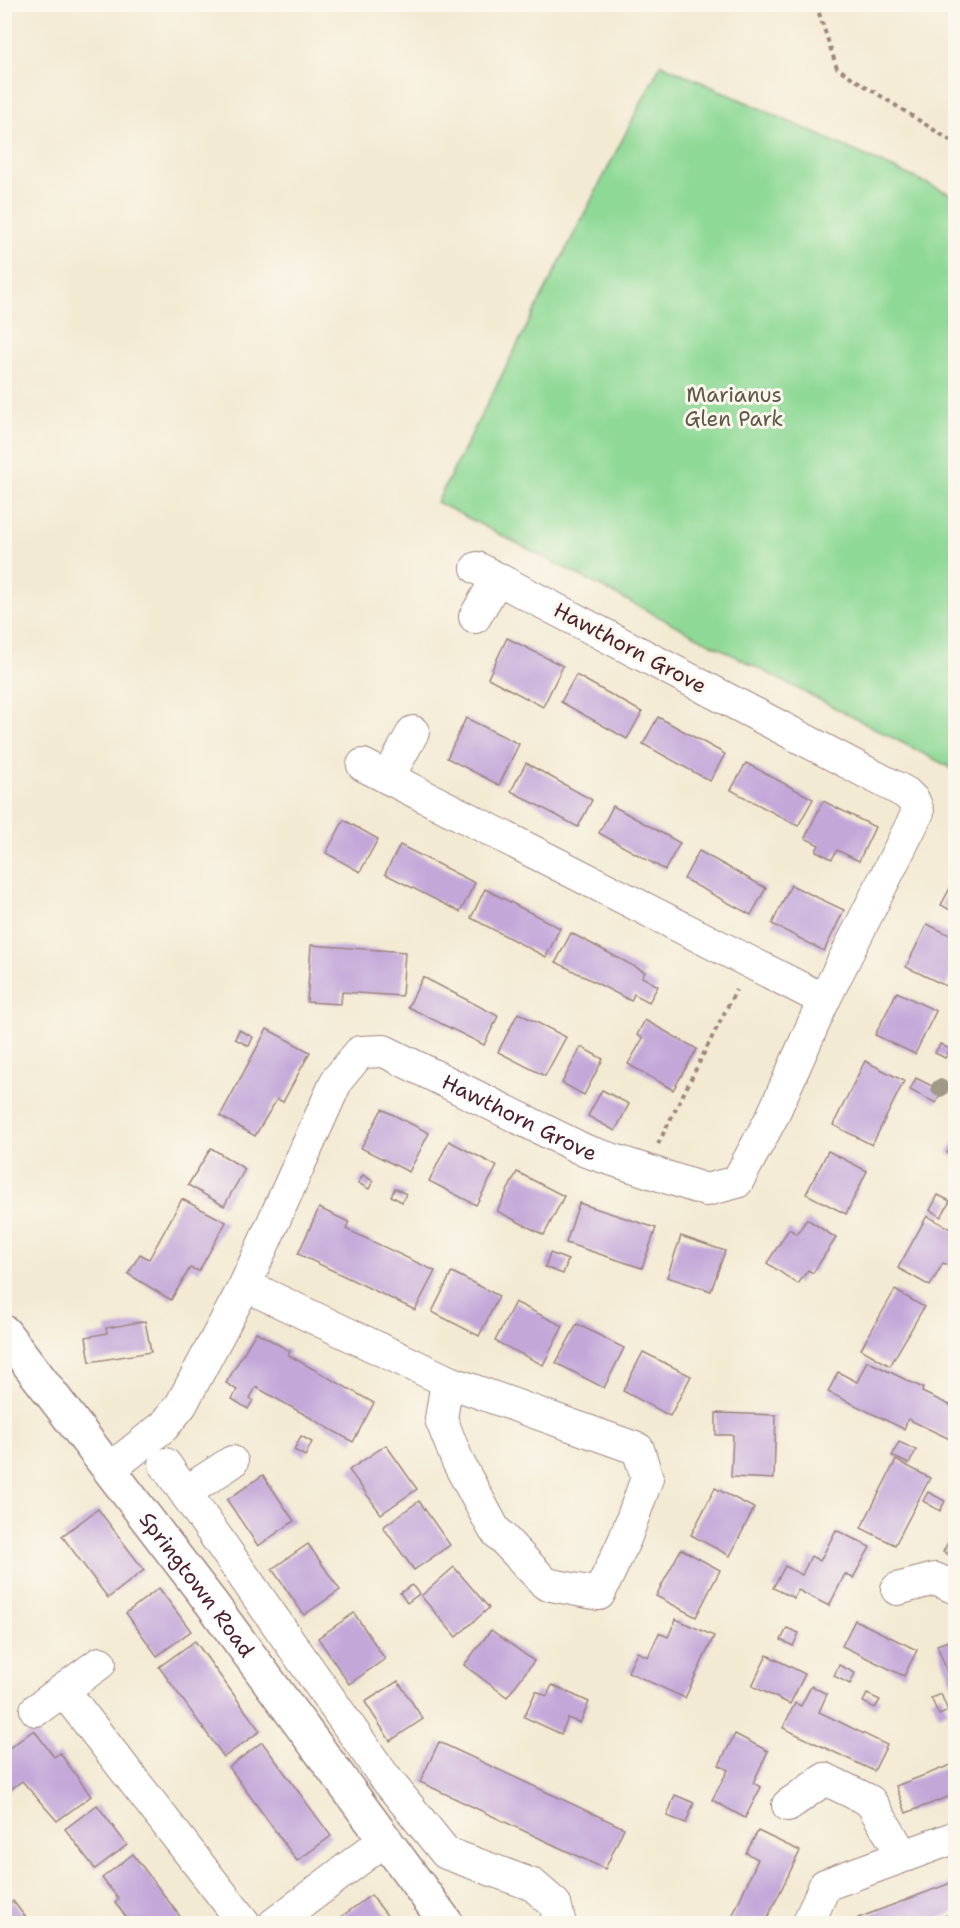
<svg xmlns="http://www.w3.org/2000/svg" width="960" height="1928" viewBox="0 0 960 1928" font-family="'Shantell Sans',sans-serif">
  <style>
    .green { fill: #8ed995; stroke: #6c7c60; stroke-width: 1.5 }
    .building { fill: #c3a7d9 }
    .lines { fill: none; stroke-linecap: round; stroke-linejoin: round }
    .street-casing { stroke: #9e847f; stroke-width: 34 }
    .secondary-casing { stroke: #9e847f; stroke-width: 36 }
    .path { stroke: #9e847f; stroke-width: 4; stroke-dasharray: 4.5 4.5; stroke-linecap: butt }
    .street { stroke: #fff; stroke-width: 32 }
    .secondary { stroke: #fff; stroke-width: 33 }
    .tree { fill: #a19988 }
    .labels { text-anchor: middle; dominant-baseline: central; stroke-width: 6; stroke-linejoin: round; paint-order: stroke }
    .park-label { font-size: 21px; fill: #5e574b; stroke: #fbf7ec }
    .street-label { font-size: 21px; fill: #4a1f2b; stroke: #fbf7ec }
  </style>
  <rect width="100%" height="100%" fill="#fbf7ec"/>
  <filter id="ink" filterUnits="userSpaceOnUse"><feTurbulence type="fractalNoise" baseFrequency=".0167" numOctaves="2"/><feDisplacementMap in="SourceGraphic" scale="12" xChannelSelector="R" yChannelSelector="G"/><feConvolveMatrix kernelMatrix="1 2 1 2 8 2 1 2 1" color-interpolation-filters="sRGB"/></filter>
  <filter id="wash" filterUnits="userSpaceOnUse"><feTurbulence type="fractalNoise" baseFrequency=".008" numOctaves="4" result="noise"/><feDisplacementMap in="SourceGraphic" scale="24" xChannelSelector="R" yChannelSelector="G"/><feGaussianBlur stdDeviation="1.35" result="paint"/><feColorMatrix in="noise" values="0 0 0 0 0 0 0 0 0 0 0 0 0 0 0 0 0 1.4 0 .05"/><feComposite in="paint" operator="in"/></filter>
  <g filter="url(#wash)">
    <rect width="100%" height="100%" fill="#f3ead3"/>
    <!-- green -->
    <polygon class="green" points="661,64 955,196 955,770 437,502"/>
    <g id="blocks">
      <!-- building -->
      <g class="building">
        <polygon points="507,638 563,666 543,707 488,678"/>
        <polygon points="576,675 642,712 627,739 561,702"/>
        <polygon points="658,717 725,754 710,781 643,744"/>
        <polygon points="466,718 519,744 499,785 447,758"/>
        <polygon points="526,763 592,800 578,827 511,791"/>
        <polygon points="746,763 813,799 798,826 731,790"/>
        <polygon points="823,801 875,827 859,861 837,850 832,859 816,851 819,845 805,838"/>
        <polygon points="613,806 680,843 665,870 599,833"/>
        <polygon points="344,820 378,839 360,872 326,853"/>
        <polygon points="400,845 475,883 460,912 385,874"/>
        <polygon points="699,851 766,888 751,915 684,879"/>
        <polygon points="956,877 956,913 941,905"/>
        <polygon points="791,885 844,910 824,951 772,924"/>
        <polygon points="485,889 560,928 546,957 471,918"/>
        <polygon points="927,924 956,938 956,967 946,986 906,967"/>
        <polygon points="571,933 645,972 642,977 658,986 649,1002 634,994 631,1001 556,962"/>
        <polygon points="311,945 405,952 402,996 342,992 341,1004 307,1002"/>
        <polygon points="423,977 498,1016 484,1045 408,1007"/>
        <polygon points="897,992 936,1011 915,1054 875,1035"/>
        <polygon points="518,1013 566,1037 545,1076 498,1052"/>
        <polygon points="645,1020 697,1049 673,1090 628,1064 643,1038 637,1035"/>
        <polygon points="267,1029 310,1052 283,1102 277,1099 255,1136 220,1116"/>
        <polygon points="239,1030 253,1037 249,1046 235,1039"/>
        <polygon points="940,1044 950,1049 945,1058 935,1053"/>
        <polygon points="581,1047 603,1059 584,1095 562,1083"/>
        <polygon points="865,1061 904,1081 872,1145 833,1125"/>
        <polygon points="916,1078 942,1091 936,1103 910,1090"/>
        <polygon points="602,1090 629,1104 615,1131 588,1116"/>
        <polygon points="382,1109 429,1133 409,1172 361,1148"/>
        <polygon points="956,1138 956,1158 947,1153"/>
        <polygon points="449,1141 497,1166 476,1205 429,1181"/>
        <polygon points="211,1148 245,1169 224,1206 188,1185"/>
        <polygon points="828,1151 867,1171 846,1214 806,1194"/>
        <polygon points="517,1172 564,1196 544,1235 497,1211"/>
        <polygon points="363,1175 373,1181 369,1189 358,1183"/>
        <polygon points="395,1188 406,1194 402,1202 391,1196"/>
        <polygon points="938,1195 950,1201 941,1217 930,1210"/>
        <polygon points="182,1199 226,1222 199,1271 190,1268 171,1300 128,1274 140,1254 149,1259"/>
        <polygon points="579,1203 656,1228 642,1268 566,1243"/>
        <polygon points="319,1208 349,1222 346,1229 435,1271 415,1310 298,1254"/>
        <polygon points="927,1216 956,1232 956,1269 943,1263 930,1286 898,1268"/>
        <polygon points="807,1219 836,1238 813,1273 808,1270 798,1284 767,1263 789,1229 797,1234"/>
        <polygon points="681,1236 725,1251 711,1291 667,1277"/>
        <polygon points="550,1253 568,1260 563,1274 545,1267"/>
        <polygon points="452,1272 499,1296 479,1336 432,1312"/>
        <polygon points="895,1290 924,1307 890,1366 861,1349"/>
        <polygon points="515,1302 563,1326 543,1365 495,1341"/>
        <polygon points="145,1321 151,1352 90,1362 86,1337 107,1333 106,1328"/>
        <polygon points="577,1324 624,1348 604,1388 556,1363"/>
        <polygon points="256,1332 290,1351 288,1355 374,1403 353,1442 256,1387 250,1398 253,1400 248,1409 232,1399 237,1390 226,1383"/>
        <polygon points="643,1352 691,1376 670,1416 623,1391"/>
        <polygon points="867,1361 923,1388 922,1392 956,1408 956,1442 908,1419 904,1429 828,1392 838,1372 857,1382"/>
        <polygon points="716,1413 776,1415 774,1479 731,1477 733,1435 716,1435"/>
        <polygon points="301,1436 312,1442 305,1456 294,1450"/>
        <polygon points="899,1442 916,1450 909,1464 892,1456"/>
        <polygon points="386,1445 417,1489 381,1514 349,1470"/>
        <polygon points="896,1460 930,1478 895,1545 861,1528"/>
        <polygon points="263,1475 294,1521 258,1546 227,1500"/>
        <polygon points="715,1488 754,1508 730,1556 691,1535"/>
        <polygon points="928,1492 945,1501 940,1511 923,1501"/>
        <polygon points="419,1501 450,1545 414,1570 383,1527"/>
        <polygon points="98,1509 144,1570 108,1598 62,1536"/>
        <polygon points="956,1527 956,1558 943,1552"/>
        <polygon points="836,1530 870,1547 853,1578 845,1574 829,1606 798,1590 794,1598 773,1588 785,1566 802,1575 811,1556 820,1561"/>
        <polygon points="308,1544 340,1590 304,1615 272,1569"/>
        <polygon points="681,1549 720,1570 696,1617 656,1596"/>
        <polygon points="454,1567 489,1608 456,1637 421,1596"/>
        <polygon points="412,1585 419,1594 407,1603 400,1593"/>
        <polygon points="159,1588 191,1631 157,1656 126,1613"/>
        <polygon points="354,1613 385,1659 349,1684 318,1638"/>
        <polygon points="676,1619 714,1636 685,1698 628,1672 637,1652 648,1657 659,1633 668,1637"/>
        <polygon points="855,1620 917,1650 904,1676 842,1646"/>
        <polygon points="787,1628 799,1633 793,1646 781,1640"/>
        <polygon points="491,1630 534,1661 507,1697 464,1665"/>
        <polygon points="956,1638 956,1692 955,1692 937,1645"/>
        <polygon points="195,1641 260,1731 224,1757 159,1667"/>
        <polygon points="767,1655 805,1674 790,1704 752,1686"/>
        <polygon points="839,1665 855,1673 850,1684 834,1676"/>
        <polygon points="398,1681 423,1719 390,1741 365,1702"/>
        <polygon points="552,1685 589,1702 580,1723 568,1718 561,1734 524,1717 536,1691 547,1696"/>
        <polygon points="811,1686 827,1694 819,1712 887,1745 874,1771 783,1728 795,1703 801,1706"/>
        <polygon points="867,1694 880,1700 875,1708 863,1702"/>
        <polygon points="941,1694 948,1711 939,1715 931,1698"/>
        <polygon points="34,1730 54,1757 60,1753 91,1796 57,1821 22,1781 10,1790 4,1783 4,1752"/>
        <polygon points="735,1734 768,1751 753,1783 761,1787 745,1818 712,1800 728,1770 719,1765"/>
        <polygon points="262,1742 331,1836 297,1861 229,1767"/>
        <polygon points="439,1742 624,1828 605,1869 420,1782"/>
        <polygon points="956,1763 956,1794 906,1813 896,1786"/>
        <polygon points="675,1795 694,1803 686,1823 667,1816"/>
        <polygon points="97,1805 127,1845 95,1869 65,1829"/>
        <polygon points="758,1831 800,1851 765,1923 729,1923 758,1859 746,1853"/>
        <polygon points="133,1854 182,1919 176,1923 138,1923 136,1921 131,1923 115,1903 119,1899 102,1878"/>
        <polygon points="956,1881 956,1912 926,1923 860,1923 858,1918"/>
        <polygon points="371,1895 393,1923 342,1923 338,1919"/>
        <polygon points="13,1901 30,1923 4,1923 4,1908"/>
      </g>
    </g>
  </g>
  <g filter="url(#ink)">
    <use href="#blocks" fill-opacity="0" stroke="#9e847f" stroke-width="1.5"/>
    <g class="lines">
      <defs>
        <g id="street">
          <polyline points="475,617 497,579"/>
          <polyline points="363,765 824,1000"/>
          <polyline points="388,778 413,732"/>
          <polyline points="245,1285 447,1381 638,1449 647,1478 625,1539 599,1594 546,1584 494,1529 458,1462 441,1419 447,1381"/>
          <polyline points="165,1464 383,1775 446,1853 533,1885 555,1904 560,1924"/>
          <path id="s1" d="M110,1469L164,1426L181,1405L245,1285L337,1080L360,1052L384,1051L586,1151L706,1190L737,1182L772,1117L824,1000L918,812L914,801L906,793L477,568"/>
          <polyline points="186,1492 232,1462"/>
          <polyline points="897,1589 935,1579 956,1588"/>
          <polyline points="63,1690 245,1924"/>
          <polyline points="36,1710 100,1663"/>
          <polyline points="788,1805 825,1779 870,1801 902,1854"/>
          <polyline points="274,1924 386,1839"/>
          <polyline points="808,1924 825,1885 956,1837"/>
        </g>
        <g id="secondary">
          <path id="s2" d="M4,1332L212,1604L447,1924"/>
        </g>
      </defs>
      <!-- street casing -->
      <use href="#street" class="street-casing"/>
      <!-- secondary casing -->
      <use href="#secondary" class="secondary-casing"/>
      <!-- path -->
      <g class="path">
        <polyline points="819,4 818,10 837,68 956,144"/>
        <polyline points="658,1144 736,990"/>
      </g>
      <!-- street -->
      <use href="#street" class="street"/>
      <!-- secondary -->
      <use href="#secondary" class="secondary"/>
    </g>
    <!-- trees -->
    <circle class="tree" cx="940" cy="1088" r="9"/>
  </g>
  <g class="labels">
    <!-- park labels -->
    <g class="park-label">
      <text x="734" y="395">Marianus<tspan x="734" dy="24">Glen Park</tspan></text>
    </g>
    <!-- street labels -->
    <g class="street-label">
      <text transform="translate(630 648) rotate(28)">Hawthorn Grove</text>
      <text stroke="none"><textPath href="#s1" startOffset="668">Hawthorn Grove</textPath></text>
      <text stroke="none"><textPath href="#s2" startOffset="318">Springtown Road</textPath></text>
    </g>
  </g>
  <!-- margin -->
  <rect width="960" height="1928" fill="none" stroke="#fbf7ec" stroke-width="24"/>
</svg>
